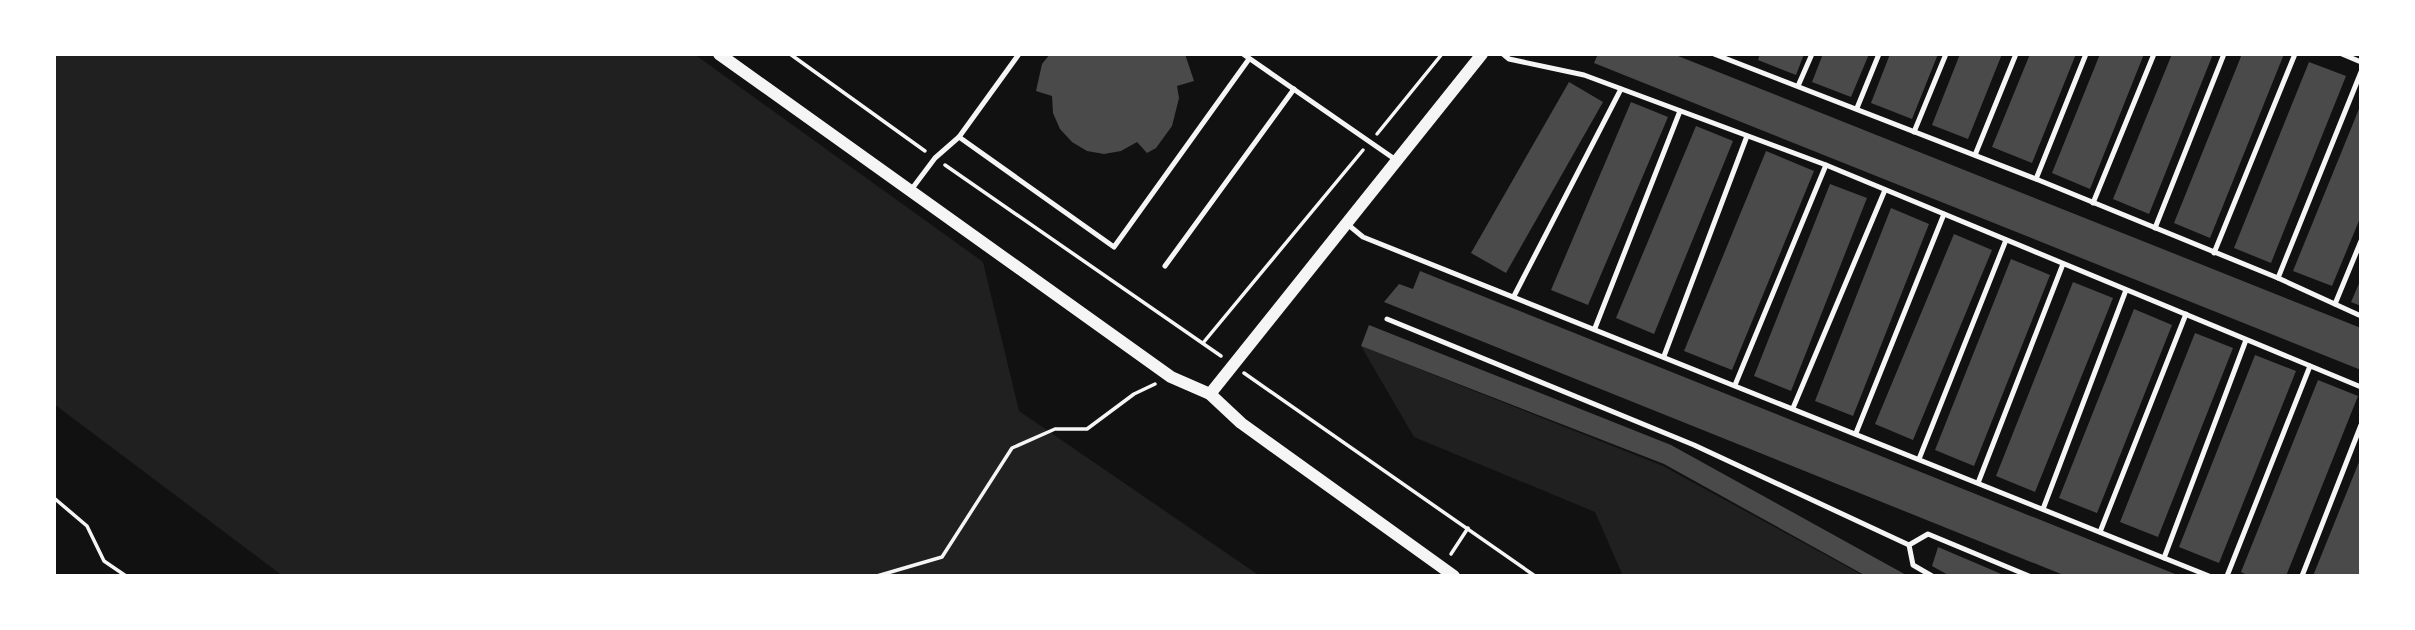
<svg xmlns="http://www.w3.org/2000/svg" width="2415" height="630" viewBox="0 0 2415 630" font-family="'Roboto Condensed',sans-serif">
  <style>
    .green { fill: #202020 }
    .building { fill: #4a4a4a }
    .lines { fill: none; stroke-linecap: round; stroke-linejoin: round }
    .path { stroke: #f5f5f5; stroke-width: 3.5 }
    .service { stroke: #f5f5f5; stroke-width: 5 }
    .tertiary { stroke: #f5f5f5; stroke-width: 12 }
  </style>
  <rect width="100%" height="100%" fill="#111"/>
  <!-- green -->
  <g class="green">
    <polygon points="54,54 694,54 983,262 1019,411 1260,576 283,576 54,404"/>
    <polygon points="1361,346 1663,466 1864,576 1623,576 1595,512 1414,437"/>
  </g>
  <!-- building -->
  <g class="building">
    <polygon points="1050,54 1185,54 1194,81 1177,86 1179,98 1172,126 1156,148 1147,153 1137,142 1121,151 1104,154 1087,151 1072,142 1060,129 1053,113 1052,96 1036,91 1042,64"/>
    <polygon points="1598,54 1673,54 2361,328 2361,370 1594,63"/>
    <polygon points="1760,54 1804,54 1796,75 1758,60"/>
    <polygon points="1823,54 1869,54 1851,97 1812,82"/>
    <polygon points="1890,54 1938,54 1912,119 1871,103"/>
    <polygon points="1960,54 2002,54 1968,139 1932,125"/>
    <polygon points="2030,54 2076,54 2032,163 1992,147"/>
    <polygon points="2100,54 2144,54 2090,189 2052,173"/>
    <polygon points="2172,54 2213,54 2149,214 2113,199"/>
    <polygon points="2242,54 2284,54 2210,238 2174,223"/>
    <polygon points="2309,62 2346,76 2271,263 2234,248"/>
    <polygon points="1569,82 1603,102 1506,273 1471,253"/>
    <polygon points="1631,102 1668,117 1588,305 1551,290"/>
    <polygon points="2361,104 2361,216 2332,286 2293,271"/>
    <polygon points="1696,126 1733,141 1654,334 1616,318"/>
    <polygon points="1766,151 1814,171 1732,370 1684,351"/>
    <polygon points="1830,184 1867,198 1791,391 1754,376"/>
    <polygon points="1891,208 1929,224 1853,416 1815,401"/>
    <polygon points="1954,234 1992,250 1913,440 1875,424"/>
    <polygon points="2011,259 2050,275 1974,466 1935,450"/>
    <polygon points="1420,271 2180,576 2066,576 1384,302 1399,284 1413,289"/>
    <polygon points="2361,279 2361,306 2351,302"/>
    <polygon points="2073,282 2113,298 2035,492 1996,476"/>
    <polygon points="2134,309 2172,325 2097,513 2059,498"/>
    <polygon points="1369,325 1671,445 1908,576 1866,576 1664,464 1361,346"/>
    <polygon points="2195,333 2233,348 2158,537 2120,522"/>
    <polygon points="2255,355 2296,371 2219,563 2179,547"/>
    <polygon points="2318,380 2358,396 2286,576 2249,576 2241,572"/>
    <polygon points="2361,457 2361,576 2313,576"/>
    <polygon points="1938,547 2006,576 1950,576 1932,566"/>
  </g>
  <g class="lines">
    <!-- path -->
    <g class="path">
      <polyline points="790,54 925,151"/>
      <polyline points="1377,134 1442,54"/>
      <polyline points="945,165 1221,356"/>
      <polyline points="1203,343 1363,150"/>
      <polyline points="1244,373 1535,576"/>
      <polyline points="54,498 87,526 104,561 126,576"/>
      <polyline points="1451,554 1468,528"/>
      <polyline points="877,576 942,557 1012,448 1055,429 1087,429 1134,394 1155,384"/>
    </g>
    <!-- service -->
    <g class="service">
      <polyline points="1019,54 959,137 1114,247 1249,59"/>
      <polyline points="1243,54 1396,160"/>
      <polyline points="1503,54 1509,59 1584,75 1826,165 2361,387"/>
      <polyline points="1714,54 2036,179 2278,278 2361,316"/>
      <polyline points="2342,54 2361,62"/>
      <polyline points="1798,86 1812,54"/>
      <polyline points="1857,108 1879,54"/>
      <polyline points="1914,132 1946,54"/>
      <polyline points="1975,155 2016,54"/>
      <polyline points="2036,179 2086,54"/>
      <polyline points="911,190 935,158 959,137"/>
      <polyline points="2093,203 2154,54"/>
      <polyline points="1346,223 1363,237 2209,576"/>
      <polyline points="2155,228 2224,54"/>
      <polyline points="2214,253 2295,54"/>
      <polyline points="1165,266 1294,89"/>
      <polyline points="2278,278 2361,72"/>
      <polyline points="1514,296 1621,89"/>
      <polyline points="2335,304 2361,241"/>
      <polyline points="1387,319 1694,445 1909,545"/>
      <polyline points="1595,328 1680,111"/>
      <polyline points="1664,356 1747,136"/>
      <polyline points="1735,385 1826,165"/>
      <polyline points="1793,408 1885,190"/>
      <polyline points="1856,433 1944,214"/>
      <polyline points="1919,459 2006,240"/>
      <polyline points="1978,483 2063,264"/>
      <polyline points="2043,509 2126,290"/>
      <polyline points="2100,532 2186,314"/>
      <polyline points="2164,558 2246,340"/>
      <polyline points="1932,576 1913,565 1909,545 1928,534 2029,576"/>
      <polyline points="2227,576 2310,366"/>
      <polyline points="2302,576 2361,425"/>
    </g>
    <!-- tertiary -->
    <g class="tertiary">
      <polyline points="719,54 1171,377 1210,394 1241,423 1454,576"/>
      <polyline points="1210,394 1482,54"/>
    </g>
  </g>
  <!-- border -->
  <rect width="2415" height="630" fill="none" stroke="#ffffff" stroke-width="112"/>
</svg>
